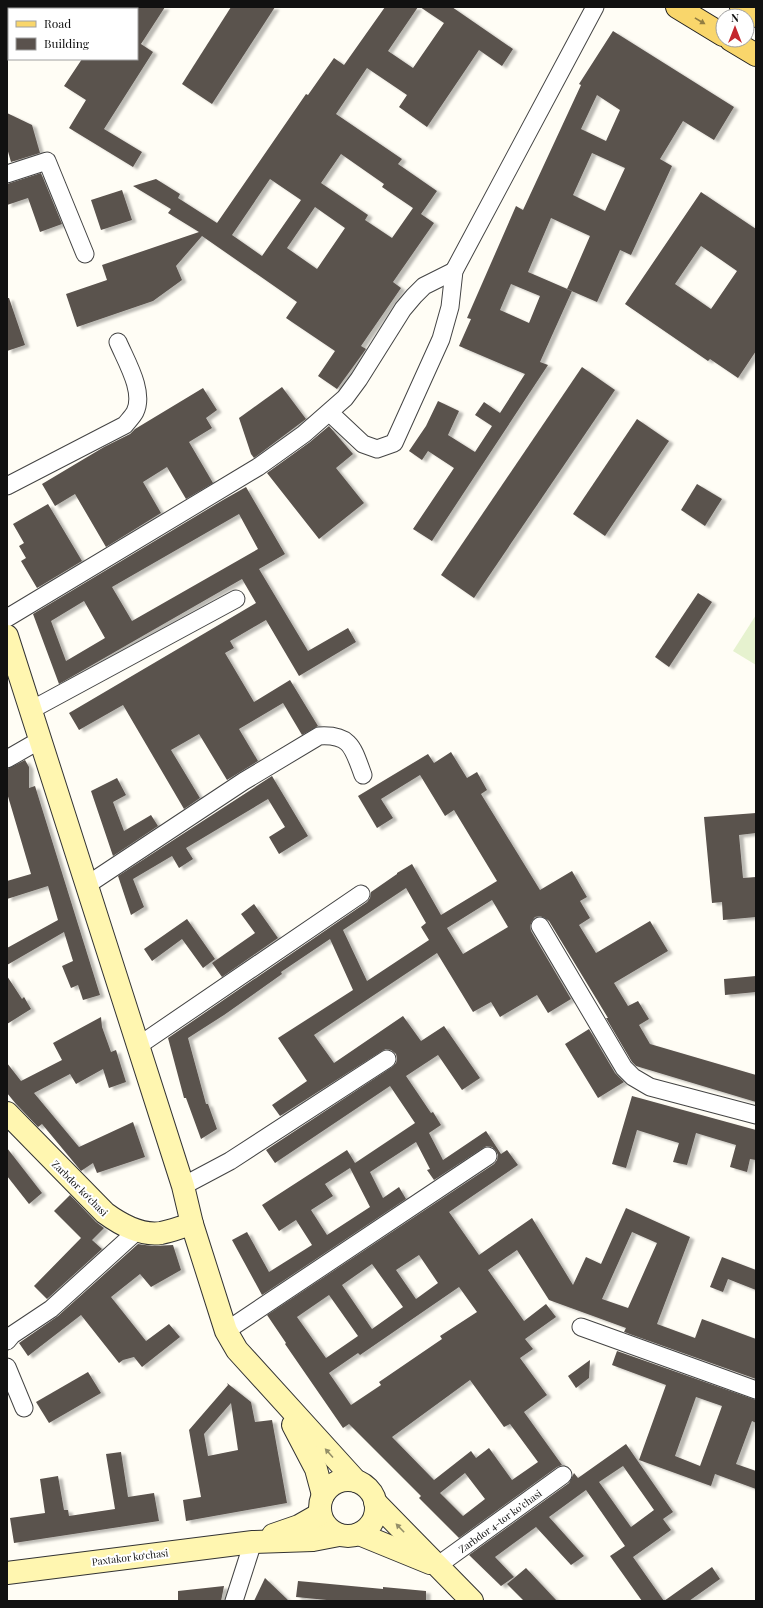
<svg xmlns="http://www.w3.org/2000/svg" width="763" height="1608" viewBox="0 0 763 1608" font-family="'Playfair Display',serif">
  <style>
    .pitch { fill: #e6f2cf }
    .building { fill: #5a524d; fill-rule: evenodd; filter: url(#shadow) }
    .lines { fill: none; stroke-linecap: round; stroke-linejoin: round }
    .street-casing { stroke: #444; stroke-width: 19 }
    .secondary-casing { stroke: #333; stroke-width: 24 }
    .primary-casing { stroke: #222; stroke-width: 24 }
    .street { stroke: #fff; stroke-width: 17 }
    .secondary { stroke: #fff6b0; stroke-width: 22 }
    .primary { stroke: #f9d66b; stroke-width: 22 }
    .oneway { fill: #917d42 }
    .oneway2 { fill: #948f68 }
    .labels { text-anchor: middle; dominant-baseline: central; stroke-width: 4; stroke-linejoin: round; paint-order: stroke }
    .street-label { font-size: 10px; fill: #111; stroke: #fff }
  </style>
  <defs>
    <filter id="shadow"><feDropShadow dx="4.5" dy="2.5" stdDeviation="1" flood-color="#0004"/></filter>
  </defs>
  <rect width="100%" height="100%" fill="#fffdf5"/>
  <!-- pitch -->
  <polygon class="pitch" points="756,615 756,665 733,651"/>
  <!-- building -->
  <g class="building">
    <polygon points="137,7 165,7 141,44 153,52 104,129 142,152 133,167 69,128 86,100 64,86 82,59 137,59"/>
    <polygon points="231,7 275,7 212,104 182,84"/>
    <path d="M385,7H418L388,51L413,68L444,23L420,7H452L513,49L502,66L479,50L427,127L399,107L407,95L367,68L336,114L402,159L398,164L437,191L421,214L434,223L393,282L401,288L361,346L366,349L337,389L318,376L335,351L286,318L297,302L202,236L176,266L182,280L153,301L77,327L66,294L107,280L102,265L199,232L168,213L171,209L133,186L156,179L180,194L178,198L217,223L306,94L308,95L334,58L344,65ZM341,154L384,184L382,187L413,208L392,238L365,220L368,215L321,183ZM270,179L301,200L262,256L232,235ZM315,207L345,228L317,269L287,248Z"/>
    <path d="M613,31L734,107L714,140L683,121L660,159L672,166L631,255L620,250L597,302L567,289L590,236L551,218L528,272L572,291L540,362L548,365L432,541L413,529L454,468L428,451L422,460L409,451L426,426L438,401L459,411L448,435L475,452L492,426L475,415L484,402L500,413L525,374L459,346L471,319L467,318L516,206L523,210L581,85L579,84ZM597,95L620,110L606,141L581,129ZM592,153L625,168L605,211L573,195ZM511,284L540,296L529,323L500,310Z"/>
    <polygon points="7,113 32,125 40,153 11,162 7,148"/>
    <polygon points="41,173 62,224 40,232 28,198 7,205 7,184"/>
    <polygon points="122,190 132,220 101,230 91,200"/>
    <path d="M701,192L756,229V351L738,378L710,359L708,361L625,304ZM701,246L737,271L711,309L675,284Z"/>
    <polygon points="7,298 9,298 25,345 7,351"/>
    <polygon points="582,367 615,390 474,598 441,575"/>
    <polygon points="282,387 306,419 254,458 251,454 239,418"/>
    <polygon points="203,388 217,410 206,418 212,428 189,442 213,483 186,499 167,467 143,482 161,513 106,547 75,494 55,506 42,484 104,447 130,434 135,429"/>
    <polygon points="637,419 669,441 605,536 573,514"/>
    <polygon points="329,426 353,454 336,468 364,503 319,539 267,473 310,442"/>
    <polygon points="697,484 722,499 705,526 681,510"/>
    <path d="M246,487L285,554L259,569L308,651L348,628L356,642L299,676L266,620L230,641L234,648L225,653L254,702L290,680L318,726L302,735L283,703L239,729L258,761L227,780L199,734L171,750L200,798L184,809L123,705L79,730L69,713L256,603L242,579L59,684L33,614L223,500ZM239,514L258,549L132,621L112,587ZM84,601L105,638L66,661L51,621Z"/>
    <polygon points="48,504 82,561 37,588 21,561 26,558 19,546 24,543 13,524"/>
    <polygon points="698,593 712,602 669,667 655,657"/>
    <path d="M451,752L467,778L477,772L487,790L481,794L540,890L572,871L587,897L580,901L590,918L579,925L596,953L650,921L668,951L614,983L628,1006L638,1001L649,1019L639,1025L650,1044L756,1075V1102L636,1066L632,1062L606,1018H608L549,921L545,918L540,916L535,917L532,921L530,926L531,931L571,999L548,1013L537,995L500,1017L491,1002L473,1012L437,953L314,1035L334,1063L403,1016L421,1041L444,1026L480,1078L462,1090L438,1055L406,1076L431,1113L433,1112L441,1125L429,1133L443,1160L486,1131L501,1154L507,1150L518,1165L449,1212L479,1255L532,1218L573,1285L586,1257L601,1264L626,1208L690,1237L657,1324L695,1338L702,1319L756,1339V1379L624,1332L626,1328L549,1300L517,1250L488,1270L524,1321L546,1304L556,1317L525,1339L533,1349L520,1358L547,1395L524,1412L562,1465L557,1467L459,1538L419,1498L421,1496L349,1424L343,1428L285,1344L286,1343L267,1315L494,1164L497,1160L498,1155L496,1151L492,1147L487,1146L483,1148L434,1180L427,1170L430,1169L416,1142L370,1172L383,1198L399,1187L406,1199L262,1295L232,1240L247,1232L269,1272L312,1245L296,1220L279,1231L262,1205L347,1150L355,1163L415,1123L390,1086L275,1163L266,1150L392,1067L396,1063L397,1059L396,1054L391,1050L386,1049L382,1051L280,1116L272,1105L307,1081L278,1038L353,990L330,939L281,972L282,974L224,1015L188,1038L206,1104H208L217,1129L201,1139L186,1098H184L168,1038L367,902L370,898L371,892L397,874V873L412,864L441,915L497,881L454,810L445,816L420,775L381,799L393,818L377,828L358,796L428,754L434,763ZM406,888L426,923L421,927L429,940L367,981L343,930ZM492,900L508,927L463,954L447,928ZM350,1168L370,1207L327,1235L311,1210L333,1196L325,1184ZM632,1232L657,1243L628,1308L602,1299ZM419,1255L438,1283L416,1299L396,1270ZM372,1264L403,1307L372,1329L342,1285ZM459,1287L477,1312L440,1336L442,1339L379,1382L381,1385L351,1405L329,1373L358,1353L360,1355ZM329,1295L358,1336L326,1358L297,1317ZM470,1380L504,1427L510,1424L538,1462L512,1480L489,1448L476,1458L471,1451L434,1480L392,1437ZM465,1473L485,1499L463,1516L440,1493Z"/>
    <polygon points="25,760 29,767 29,788 35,786 100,995 83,1000 78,985 71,988 62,966 73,961 64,932 7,965 7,948 58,920 48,886 7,899 7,881 31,874 7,793 7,769"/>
    <polygon points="272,776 308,836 279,854 269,837 285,827 268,799 186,848 193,859 179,868 172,856 133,879 144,907 131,915 118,876"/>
    <polygon points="117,778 126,795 113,802 124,831 151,815 158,826 113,856 91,791"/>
    <polygon points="756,813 756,833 739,835 743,878 756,877 756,917 723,920 722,902 712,903 704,817"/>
    <polygon points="254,904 278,938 222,977 212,963 255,933 241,914"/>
    <polygon points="187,919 215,959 203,968 182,939 152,961 144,949"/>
    <polygon points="7,976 22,999 24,997 31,1009 7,1024"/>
    <polygon points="756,976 756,992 725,995 724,979"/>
    <polygon points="101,1017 102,1027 111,1052 116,1050 126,1082 109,1088 103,1069 76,1084 70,1074 34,1093 79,1147 133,1122 145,1157 97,1173 93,1163 81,1171 42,1124 38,1127 16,1104 7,1093 7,1063 21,1081 62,1060 53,1043"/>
    <polygon points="589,1029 615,1073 624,1082 598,1098 565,1044"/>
    <polygon points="632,1096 756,1130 756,1160 750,1159 747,1172 730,1167 736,1145 696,1133 687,1165 673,1162 679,1143 637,1130 626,1168 612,1164"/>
    <polygon points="7,1148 42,1193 29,1204 7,1176"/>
    <polygon points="70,1195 96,1222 104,1228 92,1240 102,1249 47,1299 34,1286 81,1238 54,1211"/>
    <polygon points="138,1244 152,1246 173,1245 181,1270 151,1287 140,1274 111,1297 146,1341 169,1324 180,1337 142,1367 134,1357 123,1360 119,1363 81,1315 28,1356 19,1343 58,1316"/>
    <polygon points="722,1257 756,1270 756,1290 728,1279 723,1292 710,1287"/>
    <path d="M617,1351L756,1400V1423L752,1421L736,1464L756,1471V1489L715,1474L711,1486L639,1460L666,1385L612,1365ZM696,1397L722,1406L700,1466L675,1456Z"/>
    <polygon points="590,1360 589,1378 576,1388 568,1376"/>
    <polygon points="88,1372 101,1393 49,1423 36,1402"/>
    <path d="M227,1383L251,1402L255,1422L272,1420L287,1503L186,1521L183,1500L201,1497L189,1430L228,1385ZM231,1403L238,1450L208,1456L204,1434Z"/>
    <path d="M626,1444L673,1512L663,1519L671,1530L633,1557L664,1601L712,1567L720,1579L689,1601H642L610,1556L625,1546L586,1490L549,1517L584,1556L571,1565L536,1527L495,1557L514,1577L501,1586L469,1555L569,1483L574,1473L578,1478ZM623,1466L654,1510L631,1527L599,1482Z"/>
    <polygon points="121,1452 128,1497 154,1493 159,1521 14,1543 10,1518 45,1513 40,1479 58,1476 64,1510 68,1510 69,1516 115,1509 106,1454"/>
    <polygon points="526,1568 557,1601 524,1601 507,1584"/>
    <polygon points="265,1578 289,1601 254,1601"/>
    <polygon points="298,1581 383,1589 383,1587 426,1591 426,1601 337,1601 296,1597"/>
    <polygon points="224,1586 221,1601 178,1601 178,1591"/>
  </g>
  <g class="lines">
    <defs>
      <g id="street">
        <polyline points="7,174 47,161 85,254"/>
        <polyline points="330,413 363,444 377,449 394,443 441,339 450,307 454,271 595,7"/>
        <path d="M7,486L125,425C128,421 133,416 135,412C145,392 126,361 118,342"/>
        <polyline points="7,618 258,467 304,434 345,398 359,379 403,309 414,296 424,286 454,271"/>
        <polyline points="31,710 236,599"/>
        <polyline points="7,759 40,740"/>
        <path d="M87,885L244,781L319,736C351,734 353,748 363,775"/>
        <polyline points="540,926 624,1068 633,1077 650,1087 756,1115"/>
        <polyline points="138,1046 361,894"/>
        <polyline points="183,1186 230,1161 387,1059"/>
        <polyline points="581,1327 756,1390"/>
        <polyline points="226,1331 488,1156"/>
        <polyline points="7,1341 12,1335 51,1309 137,1231"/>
        <polyline points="7,1367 24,1408"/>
        <polyline points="437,1566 563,1475"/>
        <polyline points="234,1601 253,1542"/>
      </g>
      <g id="secondary">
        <polyline points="7,636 183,1186 192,1224 226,1331 237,1350 356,1481"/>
        <path d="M7,1113L105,1213C120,1224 141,1236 161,1233C171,1231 181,1227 192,1224"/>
        <polyline points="293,1425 316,1469 323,1495"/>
        <circle cx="348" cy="1508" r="28"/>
        <polyline points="375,1502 472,1601"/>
        <polyline points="359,1534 430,1563"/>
        <polyline points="273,1535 299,1526 320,1514"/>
        <polyline points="7,1573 253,1542 313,1540 339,1535"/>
      </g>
      <g id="primary">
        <polyline points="677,7 723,35"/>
        <polyline points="741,7 756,16"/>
        <polyline points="731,40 756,55"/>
      </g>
    </defs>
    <!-- street casing -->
    <use href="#street" class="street-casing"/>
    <!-- secondary casing -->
    <use href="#secondary" class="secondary-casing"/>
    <!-- primary casing -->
    <use href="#primary" class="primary-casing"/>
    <!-- street -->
    <use href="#street" class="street"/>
    <!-- secondary -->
    <use href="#secondary" class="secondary"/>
    <!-- primary -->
    <use href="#primary" class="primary"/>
  </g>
  <!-- one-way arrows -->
  <defs><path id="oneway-solid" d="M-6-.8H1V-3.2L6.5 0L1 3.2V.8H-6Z"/></defs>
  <use class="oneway" href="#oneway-solid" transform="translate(700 21) rotate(31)"/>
  <g class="oneway2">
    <use href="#oneway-solid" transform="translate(329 1453) rotate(-132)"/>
    <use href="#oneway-solid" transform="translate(400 1528) rotate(-134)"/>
  </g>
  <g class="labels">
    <!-- street labels -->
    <g class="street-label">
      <text transform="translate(80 1188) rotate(45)">Zarbdor koʻchasi</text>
      <text transform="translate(500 1521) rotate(-36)">Zarbdor 4-tor koʼchasi</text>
      <text transform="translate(130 1557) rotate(-7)">Paxtakor koʻchasi</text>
    </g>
  </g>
  <!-- border -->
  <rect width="763" height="1608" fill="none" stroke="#111111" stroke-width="16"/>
  <!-- legend -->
  <rect x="8" y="8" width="130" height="52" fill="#ffffff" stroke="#a0a0a0"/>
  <rect x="16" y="21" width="20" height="6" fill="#f9d66b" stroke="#a0a0a0"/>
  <text x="44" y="28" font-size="12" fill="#111111">Road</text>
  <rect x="16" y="38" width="20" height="12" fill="#5a524d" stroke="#a0a0a0"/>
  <text x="44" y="48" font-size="12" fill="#111111">Building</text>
  <!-- north arrow -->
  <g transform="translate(735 28)"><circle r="19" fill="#ffffff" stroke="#a0a0a0"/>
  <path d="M0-3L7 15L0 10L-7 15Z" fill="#c4262e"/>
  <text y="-6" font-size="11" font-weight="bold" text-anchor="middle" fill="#111111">N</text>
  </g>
</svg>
